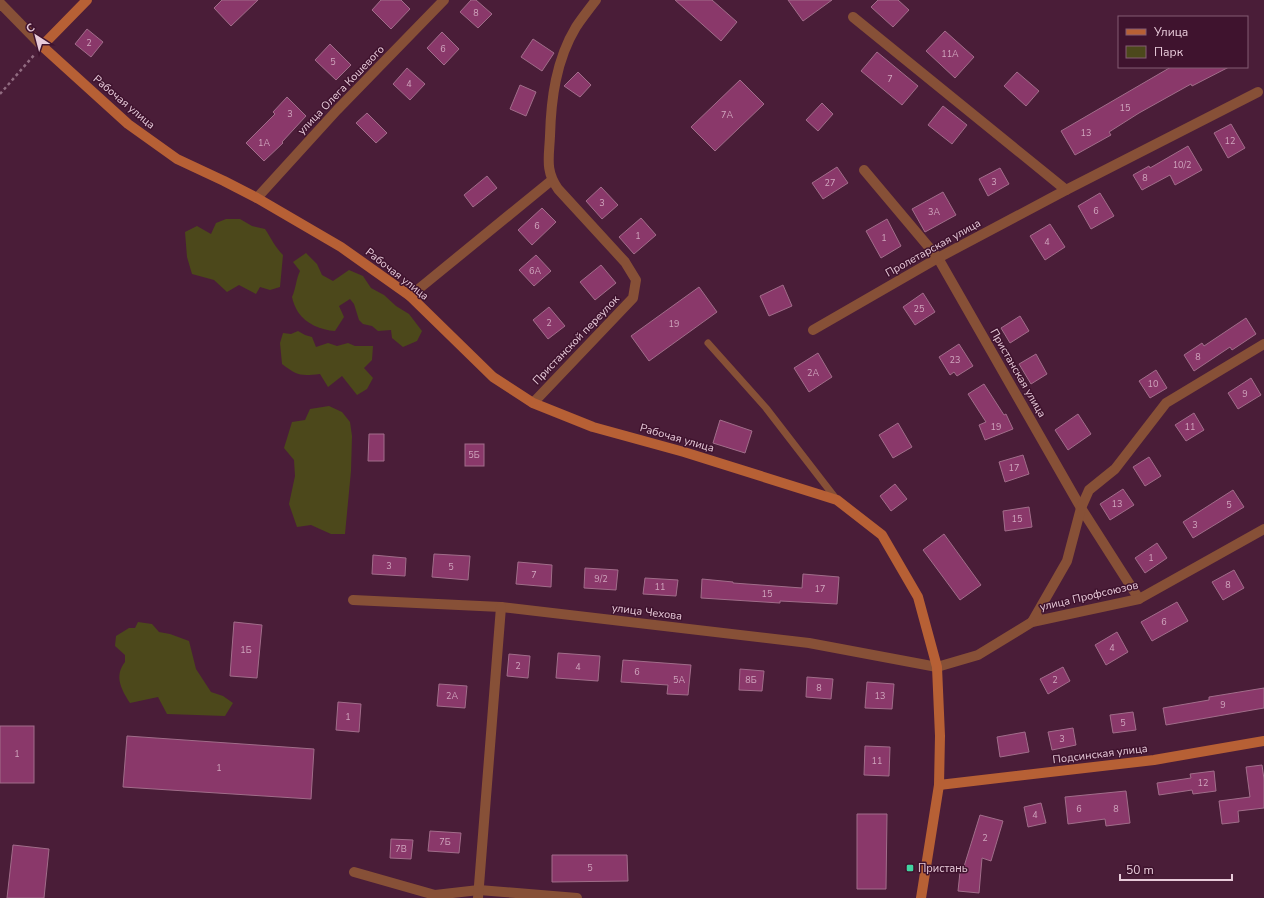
<svg xmlns="http://www.w3.org/2000/svg" width="1264" height="898" viewBox="0 0 1264 898" font-family="'Nunito Sans',sans-serif">
  <style>
    .green { fill: #4c481b }
    .building { fill: #8a386a; stroke: #a16d8a }
    .lines { fill: none; stroke-linecap: round; stroke-linejoin: round }
    .path { stroke: #916b80; stroke-width: 2.5; stroke-dasharray: 3 3; stroke-linecap: butt }
    .lane { stroke: #875037; stroke-width: 7 }
    .street { stroke: #875037; stroke-width: 10 }
    .secondary { stroke: #b76035; stroke-width: 10 }
    .poi-dot { fill: #42d4a1; stroke: #3f132e; stroke-width: 1.5 }
    .labels { text-anchor: middle; dominant-baseline: central; stroke-width: 3; stroke-linejoin: round; paint-order: stroke }
    .number-label { font-size: 9px; fill: #d0a6be }
    .street-label { font-size: 11px; fill: #e8cbda; stroke: #3f132e }
    .poi-label { font-size: 11px; fill: #e8cbda; stroke: #3f132e; text-anchor: start }
  </style>
  <rect width="100%" height="100%" fill="#4a1d38"/>
  <!-- green -->
  <g class="green">
    <path d="M226,219H240L252,226L265,229C271,238 275,247 283,255L280,287L270,290L260,287L256,294L239,285L227,292L214,280L192,274L187,257L185,232L197,226L211,234L216,223Z"/>
    <path d="M306,253L317,264L322,275L333,281L349,270L363,276L371,288L384,295L396,306L409,314L422,331L417,341L403,347L392,338L391,330L378,331L372,326L363,324L359,320L354,304L350,299L339,306L344,317L335,331C321,330 306,324 298,312C295,307 293,302 292,297C296,288 296,279 300,271L293,262Z"/>
    <path d="M298,331L305,335L312,337L316,347L328,343L337,346L348,343L355,346H373L372,360L364,368L373,378L367,389L357,395L342,376L328,387L320,374C300,376 298,376 282,364L280,343L283,333L291,334Z"/>
    <polygon points="329,406 342,412 350,422 352,436 351,471 345,534 331,534 311,525 297,527 289,504 295,476 294,460 284,448 292,422 305,420 310,409"/>
    <path d="M138,622L152,624L159,632L170,634L189,641L196,669L211,692L223,696L233,703L225,716L167,714L158,697L130,703C121,689 114,676 125,662V655L115,646L116,636L129,628H135Z"/>
  </g>
  <!-- building -->
  <g class="building">
    <polygon points="222,0 258,0 231,26 214,8"/>
    <polygon points="381,0 401,0 410,9 391,29 372,10"/>
    <polygon points="471,0 476,0 492,14 478,28 460,12"/>
    <polygon points="675,0 712,0 737,22 721,41"/>
    <polygon points="788,0 832,0 803,21"/>
    <polygon points="878,0 898,0 909,10 893,27 871,7"/>
    <polygon points="87,29 103,42 91,57 75,44"/>
    <polygon points="945,31 974,57 955,78 926,51"/>
    <polygon points="442,32 459,49 444,65 427,48"/>
    <polygon points="533,39 554,53 542,71 521,57"/>
    <polygon points="330,44 351,65 336,80 315,60"/>
    <polygon points="877,52 918,86 902,105 861,71"/>
    <polygon points="1171,67 1229,67 1192,86 1191,84 1139,113 1109,132 1111,135 1075,155 1061,131"/>
    <polygon points="407,68 425,84 410,100 393,84"/>
    <polygon points="578,72 591,85 580,97 564,86"/>
    <polygon points="1017,72 1039,91 1026,106 1004,86"/>
    <polygon points="740,80 764,104 715,151 691,127"/>
    <polygon points="520,85 536,92 526,116 510,109"/>
    <polygon points="287,97 306,116 282,142 283,143 264,161 246,143 275,114 273,112"/>
    <polygon points="822,103 833,114 818,131 806,120"/>
    <polygon points="943,106 967,125 952,144 928,125"/>
    <polygon points="367,113 387,133 376,143 356,123"/>
    <polygon points="1231,124 1245,148 1228,158 1214,133"/>
    <polygon points="1188,146 1202,170 1175,185 1170,175 1142,190 1133,175 1149,166 1150,168"/>
    <polygon points="837,167 848,183 823,199 812,183"/>
    <polygon points="1000,168 1009,184 988,196 979,179"/>
    <polygon points="487,176 497,188 473,207 464,195"/>
    <polygon points="601,187 618,205 602,219 586,201"/>
    <polygon points="943,192 956,215 925,232 912,209"/>
    <polygon points="1100,193 1114,216 1091,229 1078,206"/>
    <polygon points="542,208 556,222 532,245 518,230"/>
    <polygon points="641,218 656,235 634,254 619,237"/>
    <polygon points="887,219 901,246 881,258 866,231"/>
    <polygon points="1050,224 1065,247 1045,260 1030,236"/>
    <polygon points="536,255 551,271 534,286 519,270"/>
    <polygon points="601,265 616,283 595,300 580,282"/>
    <polygon points="783,285 792,306 769,316 760,296"/>
    <polygon points="699,287 717,312 649,361 631,336"/>
    <polygon points="923,293 935,312 915,325 903,307"/>
    <polygon points="549,307 565,326 548,339 533,320"/>
    <polygon points="1020,316 1029,331 1010,343 1001,328"/>
    <polygon points="1246,318 1256,334 1232,350 1230,347 1194,371 1184,355 1202,343 1204,346"/>
    <polygon points="959,344 973,366 957,376 954,372 950,375 939,357"/>
    <polygon points="818,353 832,377 809,392 794,368"/>
    <polygon points="1036,354 1047,374 1031,384 1019,364"/>
    <polygon points="1156,370 1167,388 1150,398 1139,381"/>
    <polygon points="1251,378 1261,395 1238,409 1228,393"/>
    <polygon points="984,384 1004,415 1006,414 1013,429 985,440 979,425 986,422 968,394"/>
    <polygon points="1194,413 1204,430 1186,441 1175,425"/>
    <polygon points="1078,414 1091,434 1068,450 1055,430"/>
    <polygon points="720,420 752,431 745,453 713,443"/>
    <polygon points="898,423 912,447 893,458 879,435"/>
    <polygon points="369,434 384,434 384,461 368,461"/>
    <rect x="465" y="444" width="19" height="22"/>
    <polygon points="1023,455 1029,474 1005,482 999,462"/>
    <polygon points="1149,457 1161,476 1145,486 1133,467"/>
    <polygon points="895,484 907,499 891,511 880,496"/>
    <polygon points="1123,489 1134,505 1110,520 1100,504"/>
    <polygon points="1233,490 1244,507 1193,538 1183,522"/>
    <polygon points="1029,507 1032,527 1005,531 1003,511"/>
    <polygon points="944,534 981,585 960,600 923,550"/>
    <polygon points="1157,543 1167,558 1145,573 1135,558"/>
    <polygon points="434,554 470,556 468,580 432,577"/>
    <polygon points="373,555 406,558 405,576 372,574"/>
    <polygon points="518,562 552,565 551,587 516,584"/>
    <polygon points="585,568 618,570 616,590 584,588"/>
    <polygon points="1234,570 1244,588 1223,600 1212,582"/>
    <polygon points="803,574 839,577 837,604 780,601 780,603 701,598 702,579 733,582 733,583 802,588"/>
    <polygon points="645,578 678,580 676,596 643,594"/>
    <polygon points="1177,602 1188,621 1152,641 1141,622"/>
    <polygon points="234,622 262,625 257,678 230,676"/>
    <polygon points="1117,632 1128,652 1106,665 1095,645"/>
    <polygon points="558,653 600,656 598,681 556,678"/>
    <polygon points="509,654 530,656 528,678 507,676"/>
    <polygon points="623,660 691,665 688,695 667,694 668,685 621,682"/>
    <polygon points="1063,667 1070,681 1048,694 1040,679"/>
    <polygon points="740,669 764,671 762,691 739,690"/>
    <polygon points="807,677 833,679 831,699 806,697"/>
    <polygon points="867,682 894,684 892,709 865,708"/>
    <polygon points="439,684 467,686 465,708 437,706"/>
    <polygon points="1264,688 1264,708 1166,725 1163,708 1209,700 1209,697"/>
    <polygon points="338,702 361,704 359,732 336,730"/>
    <polygon points="1133,712 1136,730 1113,733 1110,715"/>
    <rect x="0" y="726" width="34" height="57"/>
    <polygon points="1073,728 1076,745 1052,750 1048,732"/>
    <polygon points="1025,732 1029,752 1000,757 997,737"/>
    <polygon points="127,736 314,749 311,799 123,787"/>
    <polygon points="865,746 890,747 889,776 864,775"/>
    <polygon points="1262,765 1264,779 1264,808 1238,811 1239,822 1222,824 1219,801 1250,797 1246,767"/>
    <polygon points="1214,771 1216,791 1193,794 1192,790 1159,795 1157,783 1191,778 1190,774"/>
    <polygon points="1126,791 1130,823 1106,826 1105,819 1068,824 1065,797"/>
    <polygon points="1041,803 1046,823 1028,827 1024,807"/>
    <polygon points="857,814 887,814 886,889 857,889"/>
    <polygon points="980,815 1003,821 991,861 982,858 979,893 958,891 960,872 962,873"/>
    <polygon points="430,831 461,833 459,853 428,851"/>
    <polygon points="391,839 413,840 411,859 390,858"/>
    <polygon points="13,845 49,849 44,898 7,898"/>
    <polygon points="552,855 627,855 628,881 552,882"/>
  </g>
  <g class="lines">
    <!-- path -->
    <polyline class="path" points="0,94 35,54"/>
    <!-- lane -->
    <polyline class="lane" points="708,343 766,408 837,500"/>
    <!-- street -->
    <g class="street">
      <polyline points="0,3 42,46"/>
      <polyline points="853,17 1066,190"/>
      <polyline points="864,170 938,258 1081,508 1139,599"/>
      <polyline points="257,198 337,110 444,0"/>
      <polyline points="410,296 552,180"/>
      <polyline points="813,330 938,258 1066,190 1258,92"/>
      <path d="M533,403L633,298L636,280L625,262L558,189C545,170 549,158 550,136C551,99 556,60 576,27C582,18 589,9 596,0"/>
      <polyline points="353,600 501,607 809,643 937,667 978,655 1032,622 1139,599 1264,529"/>
      <polyline points="1032,622 1067,561 1081,508 1089,490 1115,469 1166,403 1264,344"/>
      <polyline points="354,872 435,895 479,890 577,898"/>
      <polyline points="478,898 501,607"/>
    </g>
    <!-- secondary -->
    <g class="secondary">
      <polyline points="87,0 42,46 128,124 177,159 224,181 257,198 341,247 410,296 493,377 533,403 593,427 684,452 837,500 882,535 918,597 937,667 940,736 939,785 921,898"/>
      <polyline points="939,785 1154,760 1264,741"/>
    </g>
  </g>
  <!-- markers -->
  <rect class="poi-dot" x="906" y="864" width="8" height="8" rx="2"/>
  <g class="labels">
    <!-- number labels -->
    <g class="number-label">
      <text x="476" y="13">8</text>
      <text x="89" y="43">2</text>
      <text x="443" y="49">6</text>
      <text x="950" y="54">11А</text>
      <text x="333" y="62">5</text>
      <text x="890" y="79">7</text>
      <text x="409" y="84">4</text>
      <text x="1125" y="108">15</text>
      <text x="290" y="114">3</text>
      <text x="727" y="115">7А</text>
      <text x="1086" y="133">13</text>
      <text x="1230" y="141">12</text>
      <text x="264" y="143">1А</text>
      <text x="1182" y="165">10/2</text>
      <text x="1145" y="178">8</text>
      <text x="994" y="182">3</text>
      <text x="830" y="183">27</text>
      <text x="602" y="203">3</text>
      <text x="1096" y="211">6</text>
      <text x="934" y="212">3А</text>
      <text x="537" y="226">6</text>
      <text x="638" y="236">1</text>
      <text x="884" y="238">1</text>
      <text x="1047" y="242">4</text>
      <text x="535" y="271">6А</text>
      <text x="919" y="309">25</text>
      <text x="549" y="323">2</text>
      <text x="674" y="324">19</text>
      <text x="1198" y="357">8</text>
      <text x="955" y="360">23</text>
      <text x="813" y="373">2А</text>
      <text x="1153" y="384">10</text>
      <text x="1245" y="394">9</text>
      <text x="996" y="427">19</text>
      <text x="1190" y="427">11</text>
      <text x="474" y="455">5Б</text>
      <text x="1014" y="468">17</text>
      <text x="1117" y="504">13</text>
      <text x="1229" y="505">5</text>
      <text x="1017" y="519">15</text>
      <text x="1195" y="525">3</text>
      <text x="1151" y="558">1</text>
      <text x="389" y="566">3</text>
      <text x="451" y="567">5</text>
      <text x="534" y="575">7</text>
      <text x="601" y="579">9/2</text>
      <text x="1228" y="585">8</text>
      <text x="660" y="587">11</text>
      <text x="820" y="589">17</text>
      <text x="767" y="594">15</text>
      <text x="1164" y="622">6</text>
      <text x="1112" y="648">4</text>
      <text x="246" y="650">1Б</text>
      <text x="518" y="666">2</text>
      <text x="578" y="667">4</text>
      <text x="637" y="672">6</text>
      <text x="679" y="680">5А</text>
      <text x="751" y="680">8Б</text>
      <text x="1055" y="680">2</text>
      <text x="819" y="688">8</text>
      <text x="452" y="696">2А</text>
      <text x="880" y="696">13</text>
      <text x="1223" y="705">9</text>
      <text x="348" y="717">1</text>
      <text x="1123" y="723">5</text>
      <text x="1062" y="739">3</text>
      <text x="17" y="754">1</text>
      <text x="877" y="761">11</text>
      <text x="219" y="768">1</text>
      <text x="1203" y="783">12</text>
      <text x="1079" y="809">6</text>
      <text x="1116" y="809">8</text>
      <text x="1035" y="815">4</text>
      <text x="985" y="838">2</text>
      <text x="445" y="842">7Б</text>
      <text x="401" y="849">7В</text>
      <text x="590" y="868">5</text>
    </g>
    <!-- street labels -->
    <g class="street-label">
      <text transform="translate(341 90) rotate(-46)">улица Олега Кошевого</text>
      <text transform="translate(124 102) rotate(40)">Рабочая улица</text>
      <text transform="translate(933 248) rotate(-29)">Пролетарская улица</text>
      <text transform="translate(397 274) rotate(38)">Рабочая улица</text>
      <text transform="translate(576 340) rotate(-46)">Пристанской переулок</text>
      <text transform="translate(1018 373) rotate(60)">Пристанская улица</text>
      <text transform="translate(677 438) rotate(16)">Рабочая улица</text>
      <text transform="translate(1089 596) rotate(-13)">улица Профсоюзов</text>
      <text transform="translate(647 612) rotate(7)">улица Чехова</text>
      <text transform="translate(1100 754) rotate(-7)">Подсинская улица</text>
    </g>
    <!-- poi labels -->
    <g class="poi-label">
      <text x="918" y="868">Пристань</text>
    </g>
  </g>
  <!-- legend -->
  <rect x="1118" y="16" width="130" height="52" fill="#3f132e" stroke="#835d73"/>
  <rect x="1126" y="29" width="20" height="6" fill="#b76035" stroke="#835d73"/>
  <text x="1154" y="36" font-size="12" fill="#e8cbda">Улица</text>
  <rect x="1126" y="46" width="20" height="12" fill="#4c481b" stroke="#835d73"/>
  <text x="1154" y="56" font-size="12" fill="#e8cbda">Парк</text>
  <!-- north arrow -->
  <g transform="translate(36 36) rotate(324)" stroke="#3f132e" stroke-width="3" paint-order="stroke">
  <path d="M0-3L7 15L0 10L-7 15Z" fill="#e8cbda"/>
  <text y="-6" font-size="11" font-weight="bold" text-anchor="middle" fill="#e8cbda">С</text>
  </g>
  <!-- scale -->
  <path d="M1120 874v6h112v-6" fill="none" stroke="#e8cbda" stroke-width="2"/>
  <text x="1126" y="874" font-size="12" fill="#e8cbda" stroke="#3f132e" stroke-width="3" paint-order="stroke">50 m</text>
</svg>
